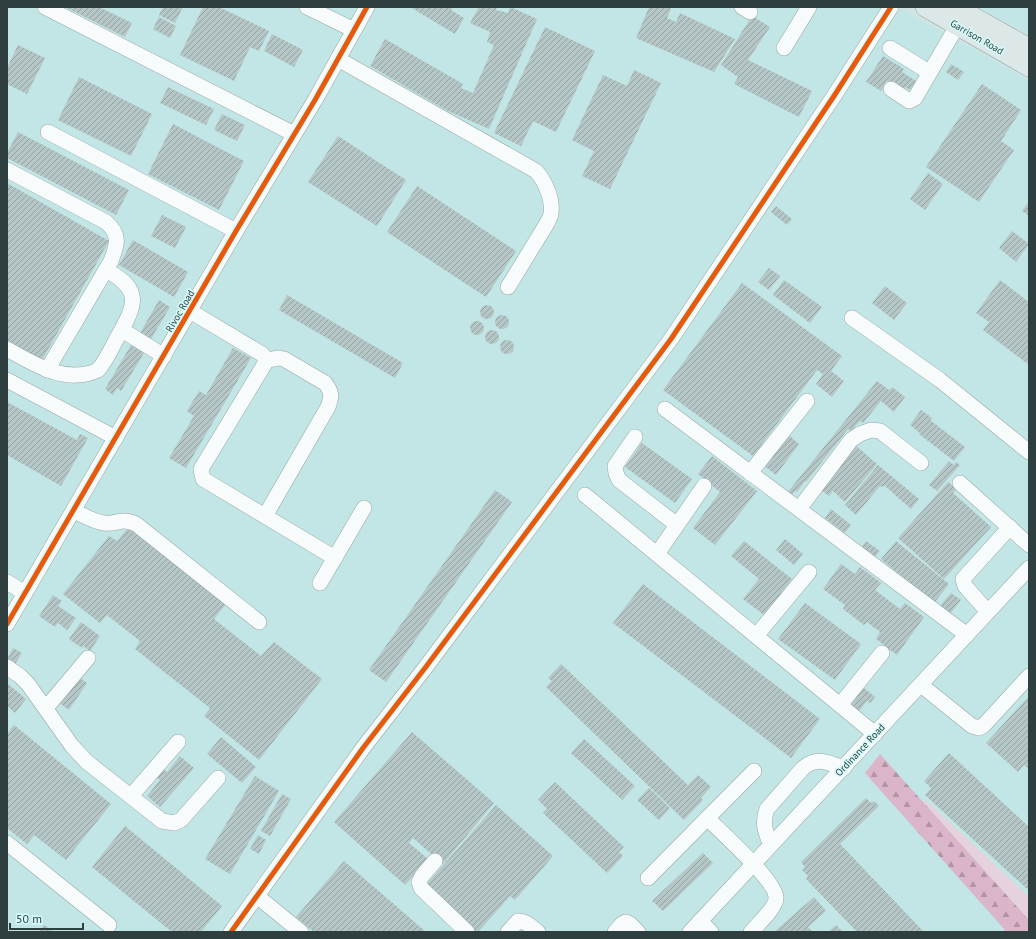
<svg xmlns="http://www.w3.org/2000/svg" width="1036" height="939" viewBox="0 0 1036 939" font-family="'PT Sans',sans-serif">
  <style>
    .built { fill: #c1e6e5 }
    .green { fill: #e6d2dd }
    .forest { fill: url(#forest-firs) }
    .building { fill: url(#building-hatch) }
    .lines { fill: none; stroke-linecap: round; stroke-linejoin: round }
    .minor-casing { stroke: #96a6a6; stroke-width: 16 }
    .major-casing { stroke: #91aaa9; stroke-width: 20 }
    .minor { stroke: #f8fbfb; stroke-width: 15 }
    .major { stroke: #dce7e7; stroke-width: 19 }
    .cycleway-casing { stroke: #d4fbf9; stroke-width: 8 }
    .cycleway { stroke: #e8590c; stroke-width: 5 }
    .labels { text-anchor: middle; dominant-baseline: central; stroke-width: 3; stroke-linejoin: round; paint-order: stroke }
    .street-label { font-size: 10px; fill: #2f3f3f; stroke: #d4fbf9 }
  </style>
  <defs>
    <pattern id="forest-firs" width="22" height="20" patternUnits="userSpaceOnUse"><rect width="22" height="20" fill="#dbb6ca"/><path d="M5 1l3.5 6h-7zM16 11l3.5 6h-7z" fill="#b295a5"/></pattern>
    <pattern id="building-hatch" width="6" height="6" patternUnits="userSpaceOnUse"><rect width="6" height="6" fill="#b5c6c6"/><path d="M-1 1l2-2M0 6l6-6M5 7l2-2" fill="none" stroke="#94a2a2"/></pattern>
  </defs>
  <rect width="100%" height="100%" fill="#cfe5e4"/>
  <!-- built -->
  <g class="built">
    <polygon points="7,7 897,7 1029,80 1029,932 7,932"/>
    <polygon points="979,7 1029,7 1029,35"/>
  </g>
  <!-- green -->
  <polygon class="green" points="926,800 1027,895 1029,893 1029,920 924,803"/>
  <!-- forest -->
  <polygon class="forest" points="880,754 1029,920 1029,932 1003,932 1005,930 865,773"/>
  <!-- building -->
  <g class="building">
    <polygon points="65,7 99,7 132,23 125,37"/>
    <polygon points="163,7 183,7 175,23 159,15"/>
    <polygon points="203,7 219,7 269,31 259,51 250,47 234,81 180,55"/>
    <polygon points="410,7 453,7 451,10 464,18 455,34"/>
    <polygon points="479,7 497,7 496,10 508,13 510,7 537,19 489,129 448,111 370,66 385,39 463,84 461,88 473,93 494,45 487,42 490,32 470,23"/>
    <polygon points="649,7 668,7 671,9 667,18 676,22 680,13 735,39 714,72 636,38"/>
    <polygon points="752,16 770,27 748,60 812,91 799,117 734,84 738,77 721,65"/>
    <polygon points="159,17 176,26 170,38 153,29"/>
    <polygon points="545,27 595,51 556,132 533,121 521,146 494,133"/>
    <polygon points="272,34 303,50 294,67 264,51"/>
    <polygon points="18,45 45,58 27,94 7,84 7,68"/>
    <polygon points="883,56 904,69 902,72 916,81 910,90 905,87 903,91 887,81 881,91 866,82"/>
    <polygon points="951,64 964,72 958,80 946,72"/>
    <polygon points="634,70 661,83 610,189 582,176 594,151 572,140 603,75 627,86"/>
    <polygon points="79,77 152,114 131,156 58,120"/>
    <polygon points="982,84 1021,110 1001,141 1014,150 979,202 926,167"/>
    <polygon points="168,87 214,109 206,125 160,103"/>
    <polygon points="222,114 245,125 237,141 214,130"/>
    <polygon points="173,124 244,161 219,210 148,174"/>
    <polygon points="18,132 129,190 116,215 7,158 7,153"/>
    <polygon points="338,136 406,180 377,226 308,182"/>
    <polygon points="928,173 943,184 925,210 910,199"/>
    <polygon points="7,183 109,241 41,362 7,342"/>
    <polygon points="417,186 516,251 486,297 387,232"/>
    <polygon points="1029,201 1029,216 1022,211"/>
    <polygon points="776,206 792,219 787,225 771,212"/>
    <polygon points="162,215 186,227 175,248 151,236"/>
    <polygon points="1012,231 1029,244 1016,262 999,248"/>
    <polygon points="133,240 188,272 174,297 119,265"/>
    <polygon points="769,268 780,276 769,290 758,282"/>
    <polygon points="784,280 822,307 810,323 773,295"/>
    <polygon points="1000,280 1029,302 1029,365 983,330 989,322 976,313"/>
    <polygon points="742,283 842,356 831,371 844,381 832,397 816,384 823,374 817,370 753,456 663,390"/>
    <polygon points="885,286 907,303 894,320 872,303"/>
    <polygon points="287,295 403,363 395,378 279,310"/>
    <polygon points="159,300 170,307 151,339 140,333"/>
    <circle cx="487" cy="312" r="7"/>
    <circle cx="502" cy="322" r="7"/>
    <circle cx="477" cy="328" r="7"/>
    <circle cx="492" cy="337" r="7"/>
    <circle cx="507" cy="347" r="7"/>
    <polygon points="131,345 144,353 121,391 117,388 113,395 105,389"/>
    <polygon points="233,348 251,358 186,468 169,458 194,416 187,411 199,391 206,395"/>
    <polygon points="877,381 889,390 892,387 905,397 894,412 881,401 863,423 860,421 851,431 848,429 806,482 805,481 797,492 795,491 791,496 787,493"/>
    <polygon points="7,402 77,440 80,434 88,438 61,486 7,455"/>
    <polygon points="921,410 932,418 930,420 965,447 954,461 919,434 920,433 910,425"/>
    <polygon points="786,433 799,444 776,475 763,465"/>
    <polygon points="642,443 692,479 675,503 625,467"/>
    <polygon points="854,444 877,464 845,502 833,491 829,496 821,490"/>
    <polygon points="712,456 757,491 715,545 693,528 720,492 698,474"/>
    <polygon points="949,461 954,465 956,462 960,465 937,491 929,485"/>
    <polygon points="878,465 919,499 911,509 885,486 879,487 856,515 845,505"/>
    <polygon points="948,482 956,489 953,493 991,527 944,579 898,538"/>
    <polygon points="495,490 512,502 386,682 369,670"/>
    <polygon points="831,509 851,525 845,533 825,518"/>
    <polygon points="128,528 226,604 214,619 261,656 274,642 322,679 259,760 204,716 210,708 135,649 140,641 107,615 100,623 63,594 109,536 117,541"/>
    <polygon points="785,539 803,554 794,565 776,550"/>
    <polygon points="744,541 792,579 764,615 743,599 759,579 731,556"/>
    <polygon points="866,541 880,551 875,557 861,548"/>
    <polygon points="896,541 949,584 934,603 881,559"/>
    <polygon points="841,564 855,574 860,567 881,583 875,590 900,609 905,603 924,617 897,655 876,639 880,632 867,622 864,625 843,609 845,605 823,589"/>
    <polygon points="643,584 820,719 791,758 613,623"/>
    <polygon points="951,593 961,600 950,614 940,606"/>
    <polygon points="53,595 62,601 58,606 76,618 67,630 58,623 55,627 39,616"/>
    <polygon points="805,603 861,644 835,680 778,639"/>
    <polygon points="81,622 100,636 90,651 83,646 82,648 69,639"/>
    <polygon points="13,648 22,653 15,664 7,660"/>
    <polygon points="561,664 688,785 698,775 711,787 701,798 703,800 684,820 546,687 552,681 548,678"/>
    <polygon points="76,675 87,683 69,710 58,702"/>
    <polygon points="8,684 26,699 15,713 7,706"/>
    <polygon points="864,688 875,697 870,703 867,701 859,711 851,704"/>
    <polygon points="1029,696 1029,769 1024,765 1018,772 986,743"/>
    <polygon points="14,725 111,804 66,860 34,835 27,844 7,828 7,734"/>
    <polygon points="412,732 494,803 443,864 413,838 409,843 428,859 405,885 334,822"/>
    <polygon points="221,737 256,767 242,783 207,754"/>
    <polygon points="584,739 635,786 622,800 571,753"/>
    <polygon points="949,753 1029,827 1029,887 1027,889 925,795 931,788 924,781"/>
    <polygon points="180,756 194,768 160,807 147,796 160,780 154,775 161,767 167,772"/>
    <polygon points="255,776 279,791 230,874 205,859"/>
    <polygon points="555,782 624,847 619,852 623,856 607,873 543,813 547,809 538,800"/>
    <polygon points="649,788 670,808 659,820 637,800"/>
    <polygon points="282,794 291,799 270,836 261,831"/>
    <polygon points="866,798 871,803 874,801 879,806 840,844 924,932 857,932 806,879 808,876 802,870 805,867 801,862"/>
    <polygon points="496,805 553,856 515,900 510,896 478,932 476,932 425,886"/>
    <polygon points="125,826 222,906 201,932 172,932 92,867"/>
    <polygon points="258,835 266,840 259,854 250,849"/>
    <polygon points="703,853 713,863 663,911 652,901"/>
    <polygon points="344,861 426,932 314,932 296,917"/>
    <polygon points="814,897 826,911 808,927 813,932 774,932"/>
    <polygon points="44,925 54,932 39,932"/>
    <polygon points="836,925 843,932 828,932"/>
  </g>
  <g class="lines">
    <defs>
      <g id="minor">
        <polyline points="45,7 294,134"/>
        <polyline points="307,7 354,30"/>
        <polyline points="742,7 750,12"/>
        <polyline points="784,48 809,7"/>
        <polyline points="890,48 929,72"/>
        <path d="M338,59L536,171C545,181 553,199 551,213C551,217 548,221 546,225L508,287"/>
        <polyline points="891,89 909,101 915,98 957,26"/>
        <polyline points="48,132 236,231"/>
        <path d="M7,170L106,222C121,235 117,245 111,261L47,370"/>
        <polyline points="190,311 262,354 267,360 201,469 203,479 335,558"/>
        <polyline points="852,318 940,380 1029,452"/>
        <polyline points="122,330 164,356"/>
        <path d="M7,349C34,364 66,385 98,370C106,361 111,349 117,338C135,306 144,290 106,270"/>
        <polyline points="7,380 116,438"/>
        <polyline points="665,409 967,635"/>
        <polyline points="635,437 615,466 616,473 619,480 677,525"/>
        <polyline points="750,473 807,401"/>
        <polyline points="960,483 1029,545"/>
        <polyline points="585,495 875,734"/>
        <polyline points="799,509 851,440 860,434 871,430 880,431 921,463"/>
        <path d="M74,511C83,515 94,522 104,523C117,525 120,517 136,524L259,622"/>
        <path d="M265,516L328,407C332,397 332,392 325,383L284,359L279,358L267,360"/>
        <polyline points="657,554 704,486"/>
        <polyline points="7,582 25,593"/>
        <polyline points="320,583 364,508"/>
        <polyline points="988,612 965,586 963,579 1010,527"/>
        <polyline points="7,624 236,231 315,100 367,7"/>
        <polyline points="756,636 809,572"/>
        <polyline points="7,667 20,676 28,684 72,746 87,762 162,821 174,823 181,820 218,778"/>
        <polyline points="921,685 972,726 979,728 984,725 1029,676"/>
        <polyline points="840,705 882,653"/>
        <polyline points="46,708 88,658"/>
        <polyline points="131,796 178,742"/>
        <path d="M707,818C720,831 777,882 776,898C776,908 758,924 751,932"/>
        <polyline points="7,843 109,925"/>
        <path d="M771,845C765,832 762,822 767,809L803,768C818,756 827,763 844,768"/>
        <polyline points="435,861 422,876 419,882 421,888 467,932"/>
        <polyline points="648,878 754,771"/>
        <polyline points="257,896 301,932"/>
        <polyline points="700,921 711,932"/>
        <polyline points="231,932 363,748 425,668 671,339 834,96 891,7"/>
        <path d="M508,932L518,921C527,921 531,927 538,932"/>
        <polyline points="615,932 622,924 626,922 630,924 638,932"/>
        <polyline points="690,932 1029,568"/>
      </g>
      <g id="major">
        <polyline points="925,7 1029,67"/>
        <polyline points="956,7 1029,48"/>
      </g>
    </defs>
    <!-- minor casing -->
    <use href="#minor" class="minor-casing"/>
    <!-- major casing -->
    <use href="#major" class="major-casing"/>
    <!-- minor -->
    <use href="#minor" class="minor"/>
    <!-- major -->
    <use href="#major" class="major"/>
    <defs>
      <g id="cycleway">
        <polyline points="7,624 236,231 315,100 367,7"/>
        <polyline points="231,932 363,748 425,668 671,339 834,96 891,7"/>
      </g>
    </defs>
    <!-- cycleway casing -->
    <use href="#cycleway" class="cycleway-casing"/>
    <!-- cycleway -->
    <use href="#cycleway" class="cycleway"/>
  </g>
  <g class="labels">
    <!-- street labels -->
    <g class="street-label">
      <text transform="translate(977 37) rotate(30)">Garrison Road</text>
      <text transform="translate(180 311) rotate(-60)">Rivoc Road</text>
      <text transform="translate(860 750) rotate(-47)">Ordinance Road</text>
    </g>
  </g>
  <!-- border -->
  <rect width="1036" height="939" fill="none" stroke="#2f3f3f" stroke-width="16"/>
  <!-- scale -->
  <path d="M10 923v6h73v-6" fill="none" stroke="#2f3f3f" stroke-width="2"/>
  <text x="16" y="923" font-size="12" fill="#2f3f3f" stroke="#d4fbf9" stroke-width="3" paint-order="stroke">50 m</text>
</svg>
